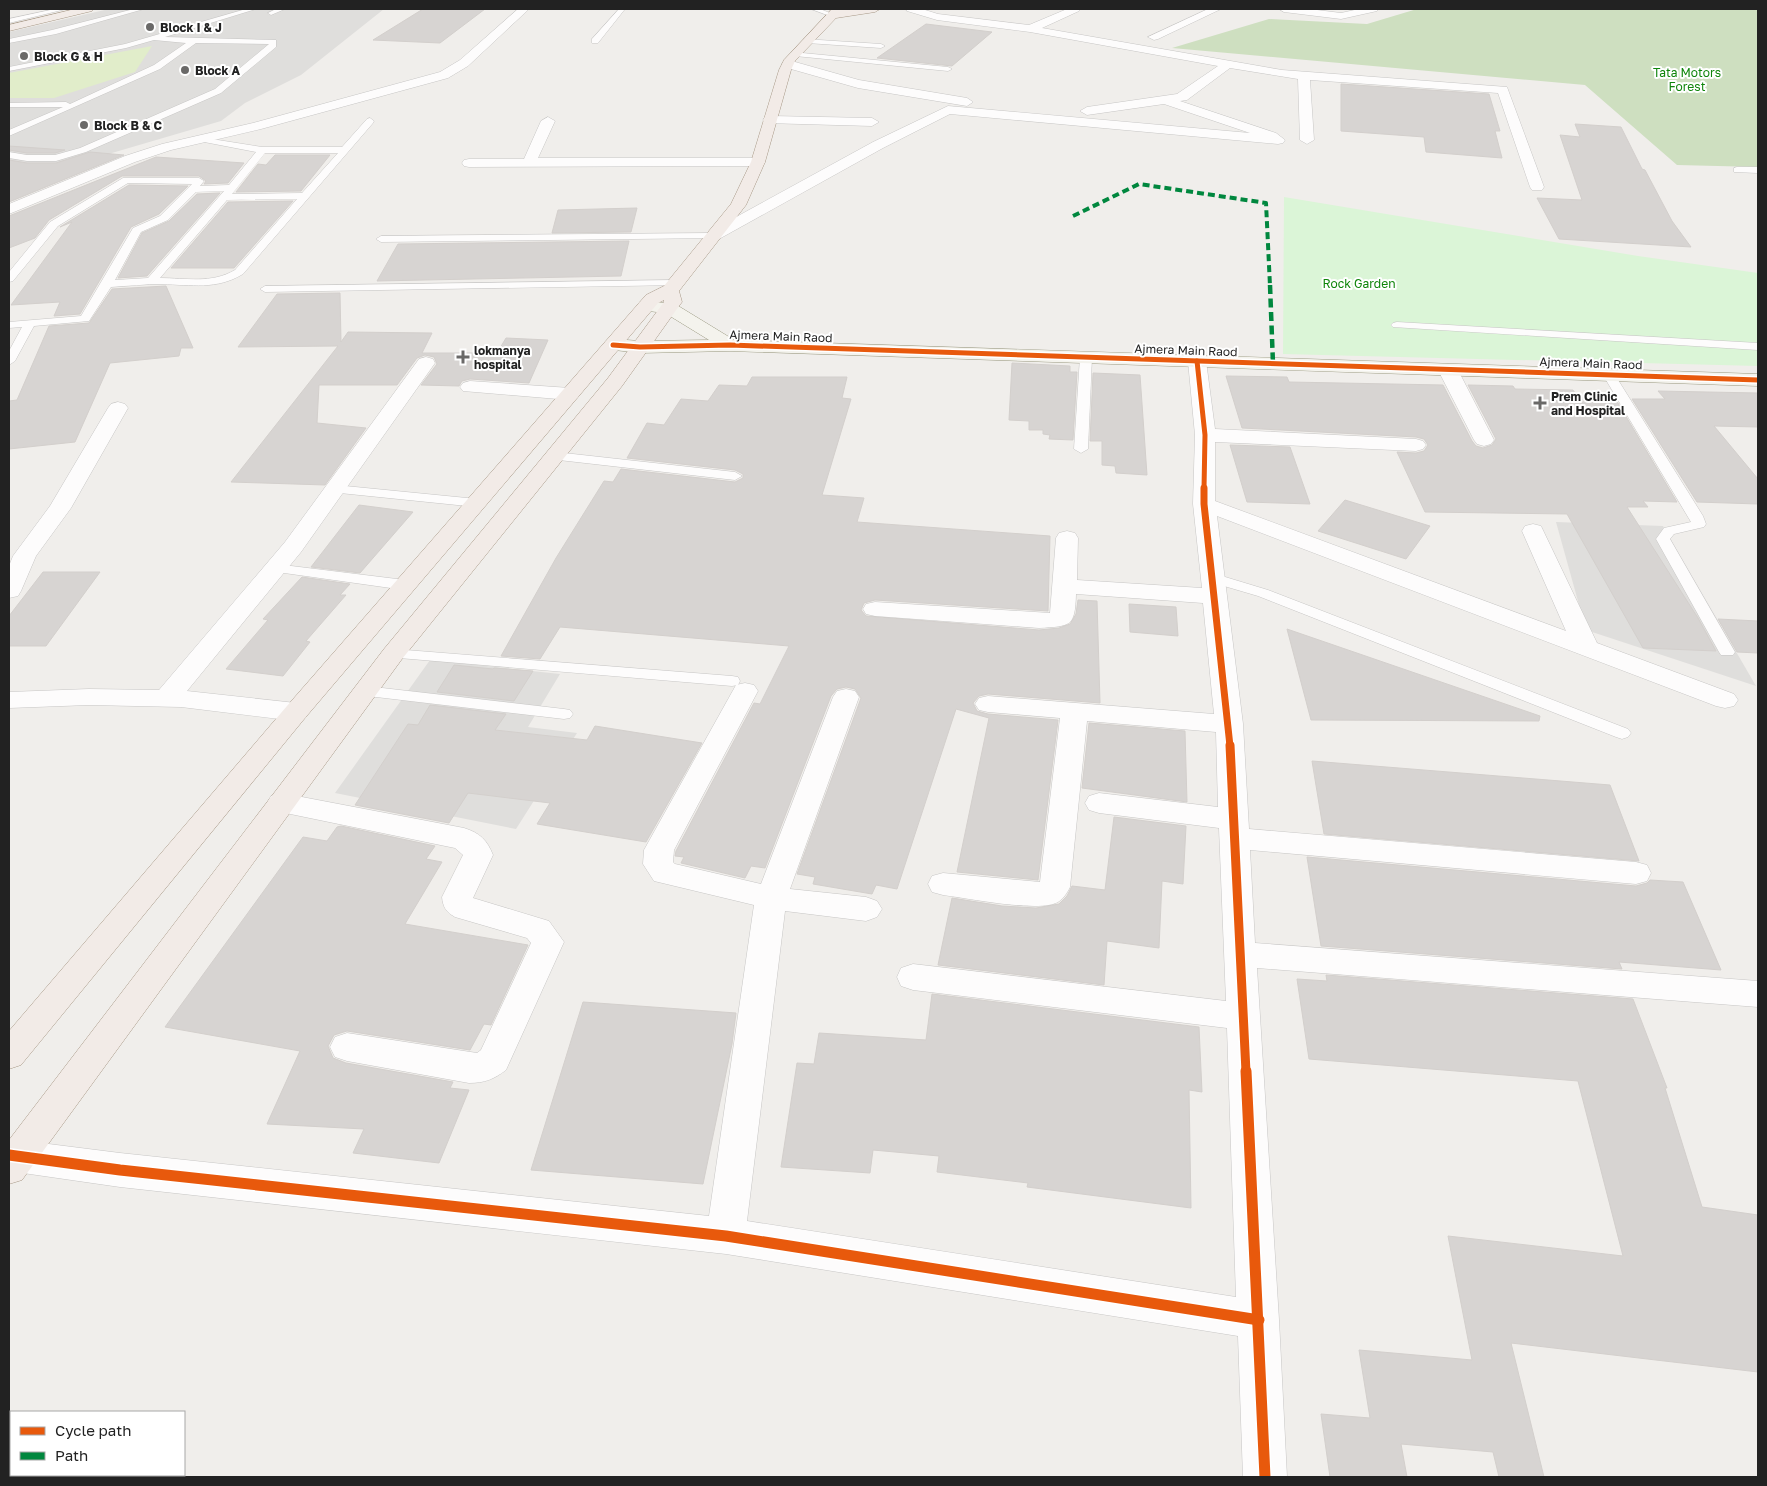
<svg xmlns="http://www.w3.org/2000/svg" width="1767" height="1486" viewBox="0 0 1767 1486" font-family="'Golos Text',sans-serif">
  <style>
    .residential { fill: #dfdedc }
    .grass { fill: #e1edca }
    .forest { fill: #cedfc0 }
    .park { fill: #dbf5d7 }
    .building { fill: #d7d4d2; stroke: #d3cfcc }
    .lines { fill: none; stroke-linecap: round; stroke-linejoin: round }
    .lane-casing { stroke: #c7c6c5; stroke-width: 1 }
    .street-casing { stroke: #c7c6c5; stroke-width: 1 }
    .secondary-casing { stroke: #9b9a82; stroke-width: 1 }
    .primary-casing { stroke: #a79886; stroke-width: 1 }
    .lane { fill: #fdfcfc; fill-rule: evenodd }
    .street { fill: #fdfcfc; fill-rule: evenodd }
    .secondary { fill: #f4f3ed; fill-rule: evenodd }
    .primary { fill: #f2ebe7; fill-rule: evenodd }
    .quiet-far1 { stroke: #00873e; stroke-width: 4; stroke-dasharray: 7 4; stroke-linecap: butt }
    .quiet { stroke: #00873e; stroke-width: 4.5; stroke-dasharray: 9 4.5; stroke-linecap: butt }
    .cycleway-far3-casing { stroke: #fff; stroke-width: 8 }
    .cycleway-far2-casing { stroke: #fff; stroke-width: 9 }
    .cycleway-far1-casing { stroke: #fff; stroke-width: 12 }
    .cycleway-casing { stroke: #fff; stroke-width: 14 }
    .cycleway-far3 { stroke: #e8590c; stroke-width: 5 }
    .cycleway-far2 { stroke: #e8590c; stroke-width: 7 }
    .cycleway-far1 { stroke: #e8590c; stroke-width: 9 }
    .cycleway { stroke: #e8590c; stroke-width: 11 }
    .poi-dot { fill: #6a6968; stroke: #fff; stroke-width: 2 }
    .labels { text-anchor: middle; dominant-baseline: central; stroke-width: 4; stroke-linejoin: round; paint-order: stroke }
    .far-poi-label { font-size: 12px; font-weight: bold; fill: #222; stroke: #fff; text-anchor: start }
    .far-park-label { font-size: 12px; fill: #0f850b; stroke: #fff }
    .far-street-label { font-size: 12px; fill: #222; stroke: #fff }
  </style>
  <rect width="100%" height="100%" fill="#f0eeeb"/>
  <!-- residential -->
  <g class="residential">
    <polygon points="109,9 384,9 301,75 245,103 221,121 30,177 9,173 9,32"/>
    <polygon points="1556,522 1663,526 1756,686 1586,630"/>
    <polygon points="430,660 560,674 528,727 577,733 516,829 335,793"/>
  </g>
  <!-- grass -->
  <polygon class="grass" points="152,46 135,72 54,98 9,98 9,73"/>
  <!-- forest -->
  <polygon class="forest" points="1417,9 1758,9 1758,167 1677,165 1585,85 1172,48 1269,19 1367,24"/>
  <!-- park -->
  <polygon class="park" points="1284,197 1638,256 1758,273 1758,366 1283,354"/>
  <!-- building -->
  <g class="building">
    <polygon points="423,9 485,9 440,43 373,40"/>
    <polygon points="926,24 992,32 952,66 877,58"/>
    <polygon points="1341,84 1489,94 1500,131 1495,131 1502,158 1426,152 1424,137 1341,131"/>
    <polygon points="1575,124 1621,127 1642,169 1645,170 1672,221 1691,247 1559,239 1537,198 1582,200 1560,135 1580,137"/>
    <polygon points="9,146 65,150 55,153 27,153 9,150"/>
    <polygon points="90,152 124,155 9,202 9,160 27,163 56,163"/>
    <polygon points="275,155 330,155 301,191 236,192 258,164 266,165"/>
    <polygon points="156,157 244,163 228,183 204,184 206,181 199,176 122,176 49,220 35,238 9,248 9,216"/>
    <polygon points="129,185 188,186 159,214 131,227 80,314 54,316 60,302 11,305 72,222 60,227"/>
    <polygon points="220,193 147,276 118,278 142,233 169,221 197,194"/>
    <polygon points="293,201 234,268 171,268 228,202"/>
    <polygon points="637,208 631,232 552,233 558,210"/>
    <polygon points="629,241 621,276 377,281 398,244"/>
    <polygon points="166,286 193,348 181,348 179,356 110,363 75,442 9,449 9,401 17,400 49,326 89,323 112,289"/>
    <polygon points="340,293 341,342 348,332 432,333 422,353 497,353 506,338 548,340 529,383 470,379 462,381 459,386 421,385 437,364 434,357 425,355 417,358 397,385 319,385 317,423 366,428 325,485 231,482 338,346 238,347 277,294"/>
    <polygon points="1012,363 1070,366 1070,372 1077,372 1073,440 1049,439 1050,435 1043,434 1043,430 1029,430 1029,421 1009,420"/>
    <polygon points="1093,373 1140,375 1147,475 1116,473 1115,466 1102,465 1102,441 1090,441"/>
    <polygon points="1226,376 1287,377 1289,382 1443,385 1472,441 1476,446 1483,448 1492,445 1496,439 1468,385 1513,386 1515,389 1573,390 1578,397 1615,398 1677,502 1643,501 1648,507 1627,507 1698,618 1716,651 1643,648 1567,514 1425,512 1397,452 1416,453 1424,451 1428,445 1424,439 1416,437 1242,428"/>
    <polygon points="752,377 847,377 842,398 851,399 822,495 864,498 857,522 1050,536 1048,611 875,600 864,603 861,610 866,616 1039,630 1059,628 1070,624 1076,614 1078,600 1097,601 1100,703 988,694 979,696 973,703 977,711 988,714 1058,720 1038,880 957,872 989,718 956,709 897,889 876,885 872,894 813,884 815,877 797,874 861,698 855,689 846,687 837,689 831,696 765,868 751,866 745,878 681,863 684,857 675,856 676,851 754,703 760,704 789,646 560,627 540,659 501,656 556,558 604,481 613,482 621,469 735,482 743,478 743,474 735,470 627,458 647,423 664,425 681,399 708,401 719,385 747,386"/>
    <polygon points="1658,391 1758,393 1758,427 1714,426 1758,479 1758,504 1697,502 1632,399 1665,399"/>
    <polygon points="1230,445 1290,447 1310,504 1247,502"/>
    <polygon points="1345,500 1430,526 1406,559 1318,531"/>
    <polygon points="359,505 413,512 360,573 311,567"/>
    <polygon points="43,572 100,572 46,646 9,646 9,616"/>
    <polygon points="302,577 350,584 340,595 346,595 306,641 310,642 283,676 226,669 268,620 263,619"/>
    <polygon points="1129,604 1176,607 1178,636 1130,632"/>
    <polygon points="1718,619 1758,621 1758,653 1737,652"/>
    <polygon points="1287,629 1540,716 1539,721 1311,720"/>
    <polygon points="454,665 493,669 494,668 533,671 514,701 437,692"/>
    <polygon points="430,705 506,714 495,730 587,740 595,726 702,743 646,842 537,824 550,803 468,793 449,823 355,805 408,724 418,725"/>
    <polygon points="1089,723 1185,731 1187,802 1082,788"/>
    <polygon points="1312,761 1610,785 1639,861 1324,834"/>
    <polygon points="1114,817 1186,826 1183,884 1162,881 1159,948 1107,941 1104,985 938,965 952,898 1002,906 1036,908 1059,904 1067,896 1072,886 1105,890"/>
    <polygon points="341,826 435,846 426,859 442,862 405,924 528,945 491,1025 484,1024 470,1050 347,1031 334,1035 328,1046 333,1058 346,1063 453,1082 450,1088 469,1090 439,1163 353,1153 364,1129 267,1124 300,1051 165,1027 303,837 327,841 337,827"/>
    <polygon points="1307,857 1636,886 1647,883 1650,880 1683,882 1721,970 1619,962 1622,969 1321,946"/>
    <polygon points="1326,975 1633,999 1667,1088 1665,1088 1702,1207 1758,1215 1758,1372 1511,1343 1544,1477 1499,1477 1493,1452 1401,1444 1407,1477 1330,1477 1321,1414 1370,1418 1359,1350 1472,1360 1448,1236 1623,1256 1578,1081 1309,1059 1297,979 1327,981"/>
    <polygon points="932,994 1199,1027 1202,1092 1189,1090 1191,1208 1027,1187 1028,1183 937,1172 939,1156 873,1150 870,1173 781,1167 797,1063 814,1064 819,1033 926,1040"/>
    <polygon points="583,1002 736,1013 732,1044 703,1184 531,1170"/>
  </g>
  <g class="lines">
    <defs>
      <g id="lane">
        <polygon points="55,9 66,9 9,23 9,19"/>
        <polygon points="134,9 144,9 56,34 9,43 9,39 52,30"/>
        <polygon points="246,9 256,9 165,37 276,40 276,47 221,93 86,152 56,161 27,161 9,158 9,152 27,155 55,155 80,148 215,89 269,44 196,43 160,69 9,136 9,130 63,107 9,107 9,103 66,102 70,104 154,65 186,43 154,40 126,48 9,71 9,67 125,44"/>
        <polygon points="276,9 285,9 271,15 268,13"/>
        <polygon points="619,9 625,9 598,43 592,43 592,39"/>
        <polygon points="811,9 820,9 835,15 830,16"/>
        <polygon points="804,39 881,44 885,46 881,48 807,43 804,43"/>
        <polygon points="792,52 948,67 952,69 948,71 795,56 792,56"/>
        <path d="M370,118L374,121L373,123L243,274C217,290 191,285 162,284C145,284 128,286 111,287L89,321L34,326L15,361L9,365V351L22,327L9,328V322L81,316L133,228L160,216L192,184L128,183L58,226L13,281L9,282V272L50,222L123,178H199L204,181L200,186L229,185L256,152L199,141V137L262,147H342L367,119ZM265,153H338L302,193L232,194ZM224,191L148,278L115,280L141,232L168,220L196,192ZM297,199L235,270C211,284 186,278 160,278L227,200Z"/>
        <polygon points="1737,167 1758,167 1758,173 1734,172 1734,168"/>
        <polygon points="713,233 717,234 717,238 381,242 376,239 381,236"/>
        <polygon points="676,280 681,283 680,285 265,292 260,289 265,286"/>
        <polygon points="1397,322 1758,343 1758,350 1393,327 1391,325 1393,323"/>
        <polygon points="1086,353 1092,357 1088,449 1081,453 1074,449 1080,357"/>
        <polygon points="1609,371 1615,375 1703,516 1706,524 1704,527 1674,534 1670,539 1735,652 1733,655 1721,655 1719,652 1656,539 1664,528 1691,522 1603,375"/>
        <polygon points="555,452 735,472 742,476 735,480 550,459 548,456 550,453"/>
        <polygon points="335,485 477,499 484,503 477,507 330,492 328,489 330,486"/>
        <polygon points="275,564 405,580 410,582 413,585 410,588 405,590 270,571 268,568 270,565"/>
        <polygon points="1212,573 1268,590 1628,729 1631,733 1628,737 1622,739 1616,737 1258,596 1207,581 1204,578 1207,575"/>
        <polygon points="393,649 732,676 738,677 740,681 738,685 732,686 387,657 385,654 387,651"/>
        <polygon points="365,686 564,709 570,710 573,714 570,718 564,719 359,695 357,691 359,687"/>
      </g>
      <g id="street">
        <polygon points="518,9 529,9 468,66 448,78 261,129 171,150 135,162 9,214 9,204 125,156 162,144 253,123 440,72 460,60"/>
        <polygon points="906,9 922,9 938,14 1029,25 1067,9 1080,9 1079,11 1042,28 1282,70 1507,87 1544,187 1542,190 1532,190 1530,187 1498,93 1310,80 1314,140 1307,144 1300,140 1298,79 1230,68 1187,100 1180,101 1276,133 1285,140 1283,143 1278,144 950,114 883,148 719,239 707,239 705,236 707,233 873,142 948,106 1250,133 1164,104 1087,115 1080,111 1087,107 1177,94 1218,66 1030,32 937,20 907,11"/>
        <polygon points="1208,9 1221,9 1158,39 1154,40 1148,37"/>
        <polygon points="1279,9 1309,9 1341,13 1359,9 1378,9 1377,11 1341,19 1284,12"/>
        <polygon points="788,60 859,80 967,98 973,102 967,106 858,88 784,67 782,64"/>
        <polygon points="770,116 872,118 879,122 872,126 765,123 763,120 765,117"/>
        <polygon points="548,117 555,121 538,158 758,158 763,159 765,162 763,165 758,166 469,167 464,166 462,163 464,160 469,159 524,159 541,121"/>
        <path d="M1197,355L1204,357L1206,361L1215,429L1416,439L1423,441L1426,445L1423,449L1416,451L1215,442V501L1566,631L1522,531L1525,526L1533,524L1541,526L1597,643L1734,694L1738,700L1734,706L1725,708L1716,706L1217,516L1243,724L1249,829L1636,862L1647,865L1651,873L1647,881L1636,884L1250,850L1255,943L1758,981V1007L1257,968L1279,1320L1287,1477H1243L1238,1336L726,1254L120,1187L9,1171V1139L120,1153L709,1216L754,905L654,881L643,864L644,850L736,685L745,683L754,685L758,691L674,850L673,862L675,864L761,884L833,697L837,691L846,689L855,691L859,697L790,889L866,897L877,901L882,909L877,917L866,921L785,911L747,1221L1236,1297L1227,1028L913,990L901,986L897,977L901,968L913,964L1226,1001L1219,828L1099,813L1089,810L1085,803L1089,796L1099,793L1218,807L1216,732L1087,721L1070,887C1067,893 1064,898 1058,902C1040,913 967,898 943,895L932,892L928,884L932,876L943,873L1040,882L1060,718L988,712L979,710L975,704L979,698L988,696L1214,714L1203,603L1076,594C1075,627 1071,626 1039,628L875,616L866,614L863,609L866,604L875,602L1050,613L1056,538L1059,533L1067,531L1075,533L1078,538L1077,580L1202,588L1193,504L1195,435L1188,361L1190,357Z"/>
        <polygon points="426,357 433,359 435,363 301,552 187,691 296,703 305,706 309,712 305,718 296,721 181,707 89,705 9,708 9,692 89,689 159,690 285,542 419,359"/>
        <polygon points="1448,364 1455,366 1458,370 1494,440 1491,444 1484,446 1477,444 1474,440 1438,370 1441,366"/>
        <polygon points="470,381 570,388 577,390 580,394 577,398 570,400 463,391 460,387 463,383"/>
        <polygon points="118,402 125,404 128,408 71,508 36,556 21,591 18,596 9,598 9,566 13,556 50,506 108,408 111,404"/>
        <path d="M281,793L464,828C480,833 487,840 493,855L473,898L549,921L564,942L506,1070C494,1079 485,1083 469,1083L347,1061L335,1057L330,1047L335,1037L347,1033L477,1053L481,1050L531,943L527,938L455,917C446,912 443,907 442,897L463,855L455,848L271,810L267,803L271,796Z"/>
      </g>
      <polygon id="secondary" points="646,301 675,304 734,340 1758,374 1758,386 730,351 640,353 606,349 604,345 606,341 613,339 640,341 709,340 665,313 640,310 637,306 640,302"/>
      <g id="primary">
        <polygon points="75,9 93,9 92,11 9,31 9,25"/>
        <polygon points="832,9 880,9 875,12 836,18 795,61 791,70 765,162 746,205 679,291 682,302 679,306 622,386 402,659 22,1180 9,1184 9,1140 384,649 608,378 664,302 664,300 658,303 305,718 21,1065 9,1069 9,1031 287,706 646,295 664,286 731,204 751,162 779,70 784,60"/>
      </g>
    </defs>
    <!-- lane casing -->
    <use href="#lane" class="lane-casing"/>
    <!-- street casing -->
    <use href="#street" class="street-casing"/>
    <!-- secondary casing -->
    <use href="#secondary" class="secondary-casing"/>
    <!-- primary casing -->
    <use href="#primary" class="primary-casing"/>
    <!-- lane -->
    <use href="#lane" class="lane"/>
    <!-- street -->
    <use href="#street" class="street"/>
    <!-- secondary -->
    <use href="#secondary" class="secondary"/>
    <!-- primary -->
    <use href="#primary" class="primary"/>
    <!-- quiet-far1 -->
    <polyline class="quiet-far1" points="1073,216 1139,184 1266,203 1270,286"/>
    <!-- quiet -->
    <polyline class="quiet" points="1270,285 1273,364"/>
    <defs>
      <g id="cycleway-far3">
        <polyline points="613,345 640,347 730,345 1758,380"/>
        <polyline points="1197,361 1205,435 1204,489"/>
      </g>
      <polyline id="cycleway-far2" points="1204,488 1204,504 1230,746"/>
      <polyline id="cycleway-far1" points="1230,745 1246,1072"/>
      <g id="cycleway">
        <polyline points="1246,1071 1265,1477"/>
        <polyline points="9,1155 120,1170 726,1236 1259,1320"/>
      </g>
    </defs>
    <!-- cycleway-far3 casing -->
    <use href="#cycleway-far3" class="cycleway-far3-casing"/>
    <!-- cycleway-far2 casing -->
    <use href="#cycleway-far2" class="cycleway-far2-casing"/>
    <!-- cycleway-far1 casing -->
    <use href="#cycleway-far1" class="cycleway-far1-casing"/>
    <!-- cycleway casing -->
    <use href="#cycleway" class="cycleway-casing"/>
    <!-- cycleway-far3 -->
    <use href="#cycleway-far3" class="cycleway-far3"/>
    <!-- cycleway-far2 -->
    <use href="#cycleway-far2" class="cycleway-far2"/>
    <!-- cycleway-far1 -->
    <use href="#cycleway-far1" class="cycleway-far1"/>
    <!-- cycleway -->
    <use href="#cycleway" class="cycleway"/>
  </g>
  <!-- markers -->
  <g class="poi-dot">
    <circle cx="150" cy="27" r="5"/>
    <circle cx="24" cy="56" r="5"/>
    <circle cx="185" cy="70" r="5"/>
    <circle cx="84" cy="125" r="5"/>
    <path d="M460.5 349.5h5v5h5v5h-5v5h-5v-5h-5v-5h5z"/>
    <path d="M1537.5 395.5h5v5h5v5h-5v5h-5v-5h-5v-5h5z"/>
  </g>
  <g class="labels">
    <!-- far-poi labels -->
    <g class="far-poi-label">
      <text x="160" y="27">Block I &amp; J</text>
      <text x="34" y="56">Block G &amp; H</text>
      <text x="195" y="70">Block A</text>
      <text x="94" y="125">Block B &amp; C</text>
      <text x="474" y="350">lokmanya<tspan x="474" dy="14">hospital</tspan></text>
      <text x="1551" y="396">Prem Clinic<tspan x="1551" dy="14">and Hospital</tspan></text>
    </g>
    <!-- far-park labels -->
    <g class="far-park-label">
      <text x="1687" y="72">Tata Motors<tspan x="1687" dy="14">Forest</tspan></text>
      <text x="1359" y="283">Rock Garden</text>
    </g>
    <!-- far-street labels -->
    <g class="far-street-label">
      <text transform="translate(781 336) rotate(2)">Ajmera Main Raod</text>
      <text transform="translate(1186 350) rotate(2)">Ajmera Main Raod</text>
      <text transform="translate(1591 363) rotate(2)">Ajmera Main Raod</text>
    </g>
  </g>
  <!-- border -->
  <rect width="1767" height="1486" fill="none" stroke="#222222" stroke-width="20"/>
  <!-- legend -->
  <rect x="10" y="1411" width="175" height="65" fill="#ffffff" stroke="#a7a7a7"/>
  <rect x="20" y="1427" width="25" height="8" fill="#e8590c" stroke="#a7a7a7"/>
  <text x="55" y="1436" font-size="15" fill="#222222">Cycle path</text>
  <rect x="20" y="1452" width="25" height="8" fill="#00873e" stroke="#a7a7a7"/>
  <text x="55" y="1461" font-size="15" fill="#222222">Path</text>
</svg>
